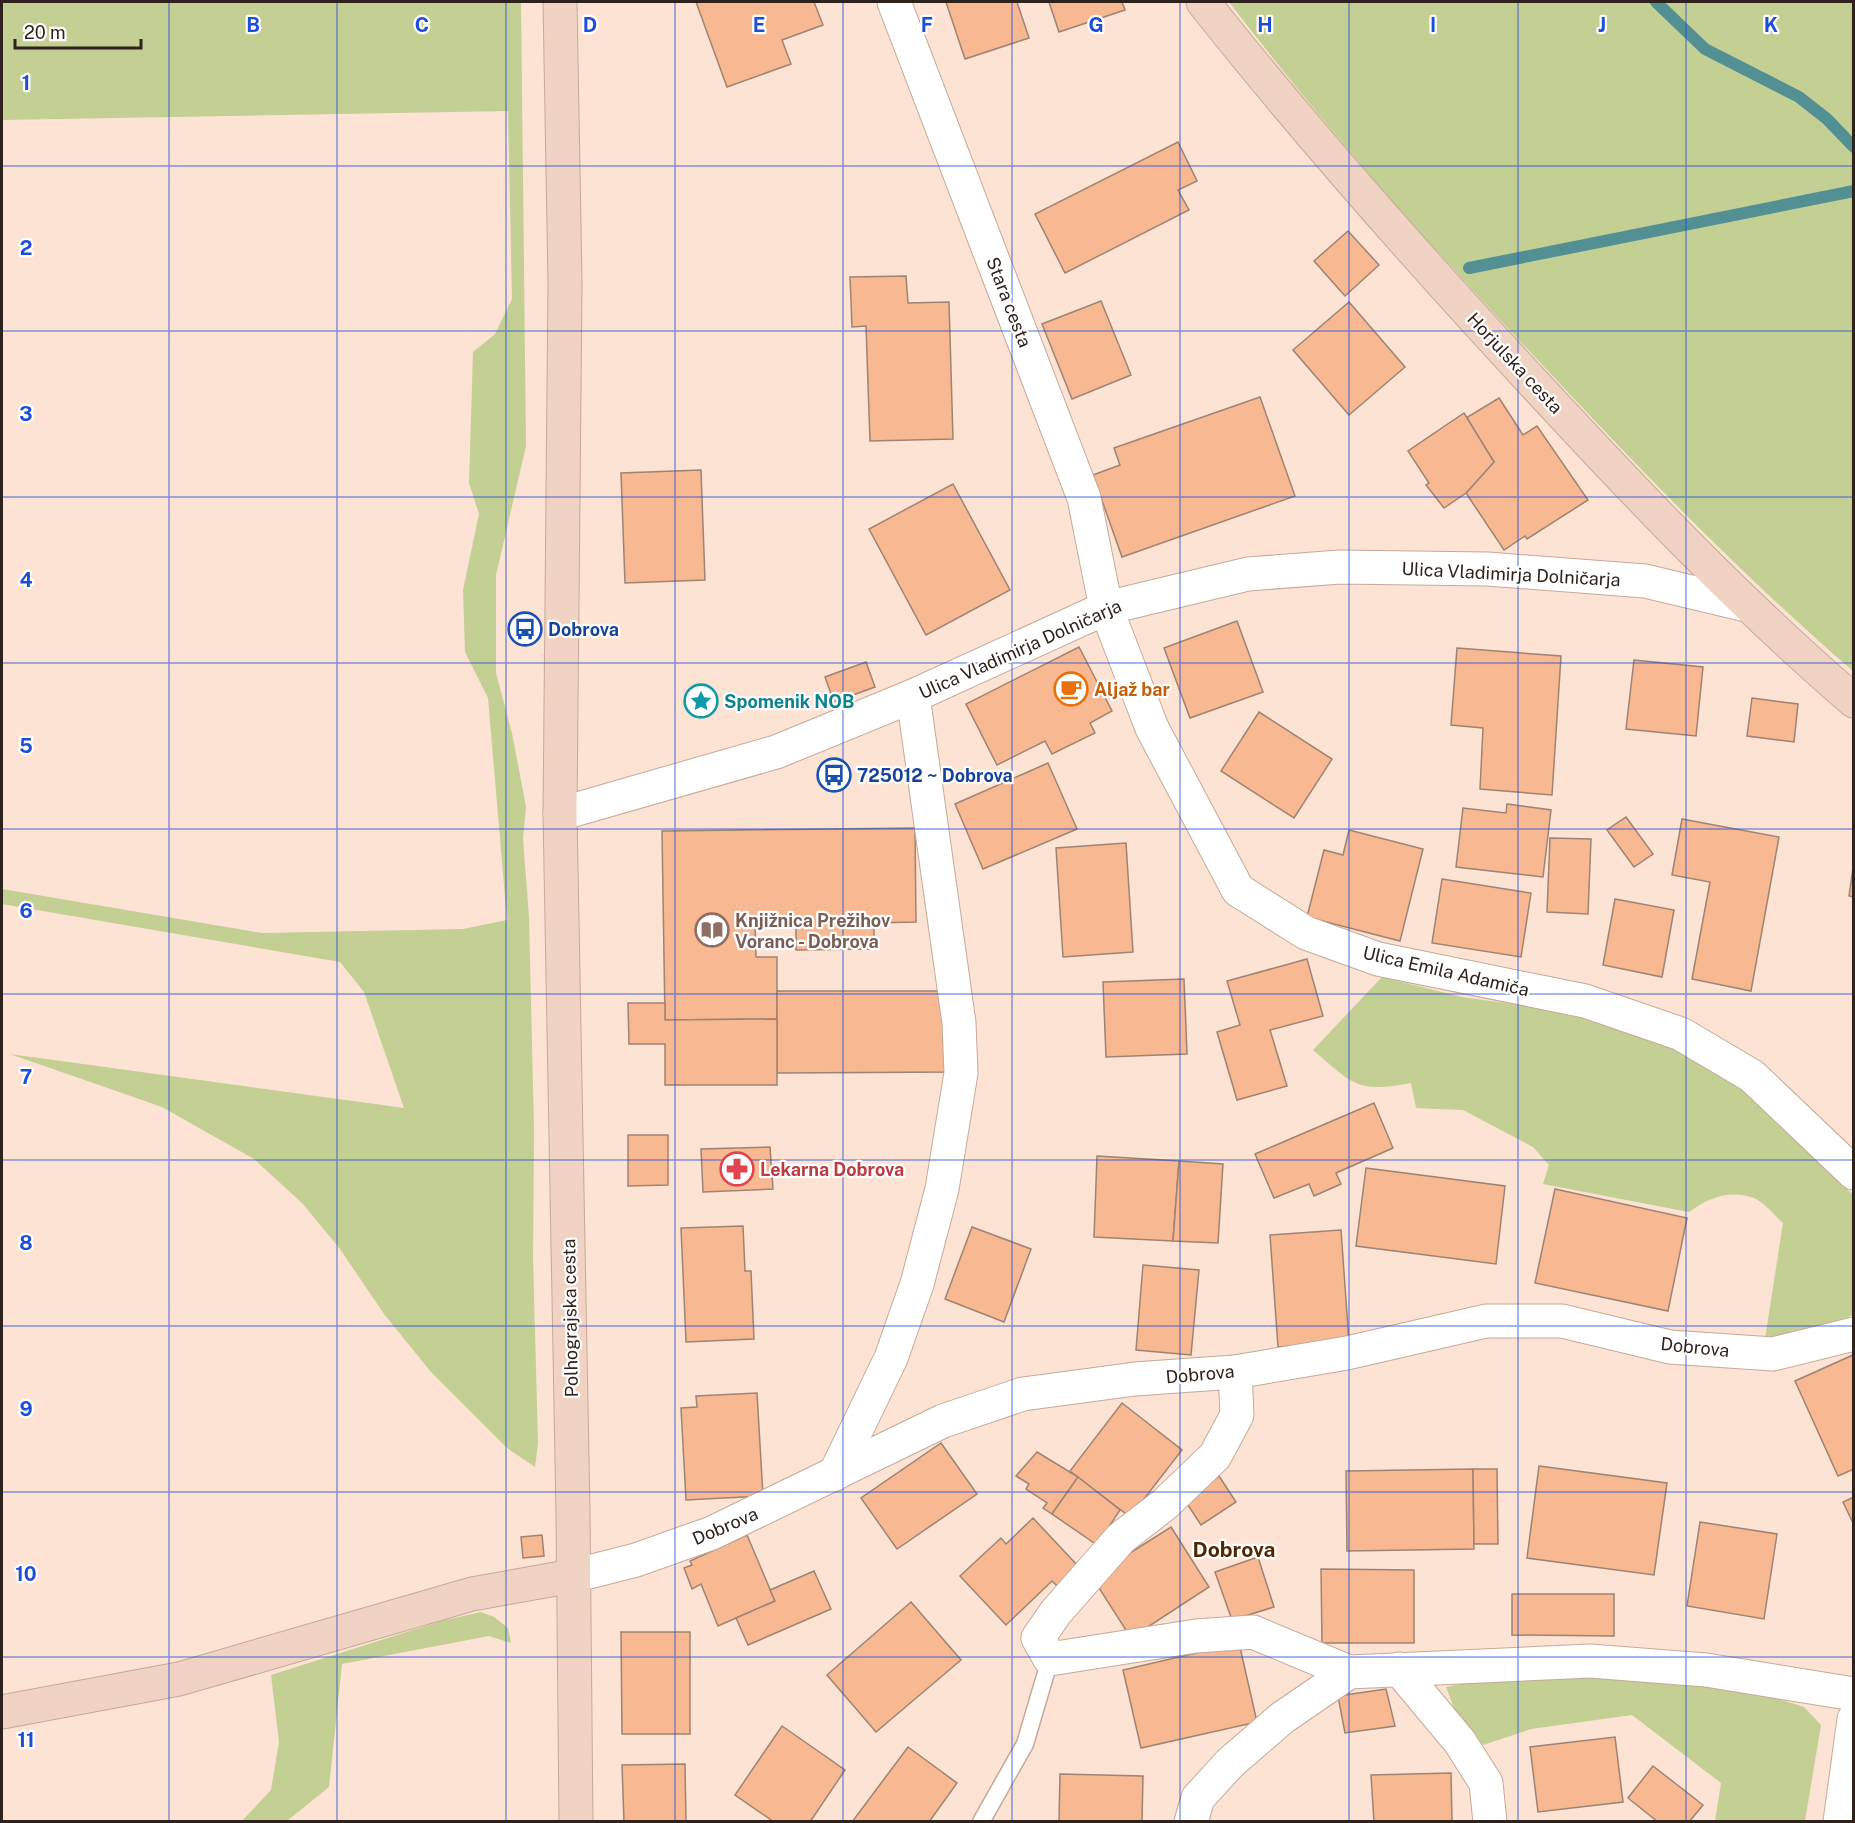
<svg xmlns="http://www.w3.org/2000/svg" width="1855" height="1823" viewBox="0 0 1855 1823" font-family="'Public Sans',sans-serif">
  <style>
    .green { fill: #c3cf93 }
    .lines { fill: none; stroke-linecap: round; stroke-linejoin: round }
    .stream { stroke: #529094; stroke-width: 12 }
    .building { fill: #f7b892; stroke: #9f8373; stroke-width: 1.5 }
    .lane-casing { stroke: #c6a998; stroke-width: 19 }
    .street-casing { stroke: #c6a998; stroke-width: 35 }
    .secondary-casing { stroke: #c6a998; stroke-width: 35 }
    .lane { stroke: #fff; stroke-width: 16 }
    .street { stroke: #fff; stroke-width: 33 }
    .secondary { stroke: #f0d3c2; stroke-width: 33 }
    .grid { fill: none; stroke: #1d4ed8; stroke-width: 1.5; stroke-opacity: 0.55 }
    .labels { text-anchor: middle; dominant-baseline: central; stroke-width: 4.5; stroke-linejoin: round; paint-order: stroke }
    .street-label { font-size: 18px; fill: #2e231c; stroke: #fff }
    .transit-label { font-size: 18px; font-weight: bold; fill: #164399; stroke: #fff; text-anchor: start }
    .food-label { font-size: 18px; font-weight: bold; fill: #c56008; stroke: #fff; text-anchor: start }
    .culture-label { font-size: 18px; font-weight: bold; fill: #0d838f; stroke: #fff; text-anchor: start }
    .education-label { font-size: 18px; font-weight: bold; fill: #785e54; stroke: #fff; text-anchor: start }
    .health-label { font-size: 18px; font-weight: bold; fill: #be3a42; stroke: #fff; text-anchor: start }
    .quarter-label { font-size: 21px; font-weight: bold; fill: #512700; stroke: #fff }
    .grid-label { font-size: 20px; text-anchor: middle; font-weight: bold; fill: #1d4ed8; stroke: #fff; stroke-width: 4.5; stroke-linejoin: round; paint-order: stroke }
  </style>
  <rect width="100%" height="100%" fill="#fce3d4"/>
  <!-- green -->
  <g class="green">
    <polygon points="2,2 521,2 526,446 496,575 496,673 512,733 526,807 523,839 529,917 534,1130 533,1258 538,1443 535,1467 507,1448 431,1372 384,1314 340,1249 303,1204 254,1159 162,1107 10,1054 404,1108 364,992 340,962 2,904 2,889 262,933 463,929 507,920 488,698 465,652 463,590 479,514 469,483 473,352 495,334 512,299 508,111 2,120"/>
    <path d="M1229,2H1853V671C1745,578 1645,475 1548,371C1436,253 1328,131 1229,2Z"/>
    <path d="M1382,977L1462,997L1533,1007L1615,1026L1680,1047L1761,1099L1853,1195V1315L1824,1327L1765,1339L1783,1223C1775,1216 1764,1202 1754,1198C1729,1189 1708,1198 1689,1212L1543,1184L1549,1165L1533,1147L1463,1110L1416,1108L1411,1083C1356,1093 1354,1085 1313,1050Z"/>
    <polygon points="481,1612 494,1617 508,1628 511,1643 489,1636 342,1664 329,1787 287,1821 242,1821 271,1790 279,1742 271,1675 441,1621"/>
    <polygon points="1543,1668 1746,1689 1804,1707 1821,1725 1805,1821 1715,1821 1721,1783 1632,1715 1531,1729 1483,1745 1454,1708 1446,1687"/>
  </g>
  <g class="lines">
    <!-- stream -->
    <g class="stream">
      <polyline points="1656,2 1705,49 1799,97 1827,119 1854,147"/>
      <polyline points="1469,268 1854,191"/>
    </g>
  </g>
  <!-- building -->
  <g class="building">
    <polygon points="696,2 814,2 823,25 782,40 791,64 727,87"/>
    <polygon points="946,2 1017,2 1029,38 965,59"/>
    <polygon points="1049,2 1122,2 1125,10 1059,32"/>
    <polygon points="1178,142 1197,181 1178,190 1189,210 1065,273 1035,214"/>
    <polygon points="1348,231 1379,265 1345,296 1314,261"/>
    <polygon points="906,276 908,303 949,302 953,439 870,441 866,326 852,327 850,277"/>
    <polygon points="1101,301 1131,375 1072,399 1042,324"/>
    <polygon points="1349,302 1405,367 1349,415 1293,350"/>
    <polygon points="1260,397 1295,496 1122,557 1093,475 1120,465 1114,448"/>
    <polygon points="1499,398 1523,435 1537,426 1588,500 1527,539 1525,536 1504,550 1466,493 1494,462 1466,418"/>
    <polygon points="1464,413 1494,462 1466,493 1444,508 1426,485 1429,483 1408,451"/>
    <polygon points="701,470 705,580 625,583 621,473"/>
    <polygon points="953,484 1010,590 926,635 869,529"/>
    <polygon points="1237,621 1263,692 1190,718 1164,648"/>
    <polygon points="1079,647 1112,711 1090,723 1095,733 1052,754 1045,741 997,765 966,704"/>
    <polygon points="1457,648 1561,656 1552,795 1480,789 1483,728 1451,725"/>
    <polygon points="1634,660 1703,667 1696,736 1626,729"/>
    <polygon points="866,662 875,687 834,702 825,677"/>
    <polygon points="1752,698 1798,704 1794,742 1747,736"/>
    <polygon points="1259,712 1332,759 1294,818 1221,771"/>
    <polygon points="1048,763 1077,829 983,869 955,804"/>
    <polygon points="1507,804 1551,810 1543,877 1456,867 1463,808 1506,813"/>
    <polygon points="1626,817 1653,854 1634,867 1607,830"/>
    <polygon points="1682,819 1779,837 1751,991 1692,979 1710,882 1672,875"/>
    <polygon points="915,828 916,922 874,923 874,949 796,950 796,924 755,924 756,957 777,957 777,1019 665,1020 662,831"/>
    <polygon points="1349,830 1423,849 1400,941 1307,917 1324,850 1343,855"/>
    <polygon points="1550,838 1591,839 1588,914 1547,912"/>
    <polygon points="1126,843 1133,952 1063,957 1056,848"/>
    <polygon points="1854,861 1854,897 1849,896"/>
    <polygon points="1442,879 1531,893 1521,957 1432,943"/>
    <polygon points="1615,899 1674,910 1662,977 1603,965"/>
    <polygon points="1307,959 1323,1016 1270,1030 1287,1086 1237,1100 1217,1032 1240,1025 1227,981"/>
    <polygon points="1184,979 1187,1054 1106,1057 1103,982"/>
    <polygon points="777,991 954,991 955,1072 777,1073"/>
    <polygon points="628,1003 665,1003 665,1020 777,1019 777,1085 665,1085 665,1044 629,1044"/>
    <polygon points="1374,1103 1393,1148 1336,1173 1341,1184 1314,1196 1309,1184 1274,1198 1255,1154"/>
    <polygon points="628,1135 668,1135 668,1185 628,1186"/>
    <polygon points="770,1147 773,1189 703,1192 701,1149"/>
    <polygon points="1097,1156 1179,1161 1173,1241 1094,1237"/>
    <polygon points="1179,1161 1223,1164 1218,1243 1173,1241"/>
    <polygon points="1366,1168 1505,1186 1496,1264 1356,1246"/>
    <polygon points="1555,1189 1687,1218 1668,1311 1535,1283"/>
    <polygon points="743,1226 745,1271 751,1271 754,1339 686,1342 681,1228"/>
    <polygon points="972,1227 1031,1249 1004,1322 945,1299"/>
    <polygon points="1341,1230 1349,1342 1278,1347 1270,1235"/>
    <polygon points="1143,1265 1199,1270 1191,1355 1136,1350"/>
    <polygon points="1853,1355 1854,1469 1838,1476 1795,1381"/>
    <polygon points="757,1393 763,1496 686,1500 681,1408 697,1407 696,1396"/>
    <polygon points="1122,1403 1182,1450 1130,1517 1070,1471"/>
    <polygon points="941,1443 977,1494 897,1549 861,1498"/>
    <polygon points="1037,1452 1078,1477 1052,1514 1043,1508 1047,1503 1026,1489 1029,1484 1016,1476"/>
    <polygon points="1539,1466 1667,1483 1654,1575 1527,1558"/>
    <polygon points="1473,1469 1474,1549 1347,1551 1346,1471"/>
    <polygon points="1473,1469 1497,1469 1498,1544 1474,1544"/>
    <polygon points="1219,1476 1236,1502 1201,1525 1184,1499"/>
    <polygon points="1078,1477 1120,1510 1097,1545 1052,1514"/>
    <polygon points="1854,1497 1854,1525 1843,1502"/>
    <polygon points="1033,1518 1078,1566 1057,1586 1052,1581 1006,1625 960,1576 1001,1538 1006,1544"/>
    <polygon points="1700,1522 1777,1534 1764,1619 1687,1606"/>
    <polygon points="1171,1527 1209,1587 1131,1638 1092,1577"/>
    <polygon points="542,1535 544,1556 523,1558 521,1537"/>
    <polygon points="747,1535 775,1601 718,1626 701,1584 692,1589 684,1568 692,1565 690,1561"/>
    <polygon points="1258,1557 1274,1607 1232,1620 1215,1572"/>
    <polygon points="1321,1569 1414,1570 1414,1643 1322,1643"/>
    <polygon points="814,1571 831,1609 748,1645 736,1618 775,1601 770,1590"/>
    <polygon points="1512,1594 1614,1594 1614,1636 1512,1635"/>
    <polygon points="911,1602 961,1660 876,1732 827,1675"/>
    <polygon points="621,1632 690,1632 690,1734 622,1734"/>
    <polygon points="1239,1643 1257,1722 1141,1748 1123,1670"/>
    <polygon points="1386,1689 1395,1726 1345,1733 1338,1696"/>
    <polygon points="782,1726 845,1770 810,1822 774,1822 735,1795"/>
    <polygon points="1615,1737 1623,1802 1538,1812 1530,1747"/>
    <polygon points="908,1747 957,1783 929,1822 852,1822"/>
    <polygon points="685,1764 686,1822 624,1822 622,1765"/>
    <polygon points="1653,1766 1703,1805 1689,1822 1658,1822 1628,1798"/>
    <polygon points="1451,1773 1452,1822 1374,1822 1371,1775"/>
    <polygon points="1060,1774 1143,1776 1142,1822 1059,1822"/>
  </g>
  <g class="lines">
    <defs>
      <polyline id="lane" points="981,1822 1025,1744 1050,1659"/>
      <g id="street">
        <polyline points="894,2 1084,498 1106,608 1152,728 1238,890 1306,933 1378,959 1585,1001 1681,1034 1752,1076 1854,1173"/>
        <polyline points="560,814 776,752 913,696 1106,608 1248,574 1340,567 1487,569 1645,581 1746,605"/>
        <polyline points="1235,1372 1237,1415 1215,1456 1165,1504 1121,1538 1056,1612 1038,1638 1050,1659 1196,1636 1253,1632 1349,1672 1590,1661 1706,1670 1854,1694"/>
        <polyline points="835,1474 891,1358 917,1284 942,1189 961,1073 959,1023 913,696"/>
        <polyline points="573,1576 636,1560 712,1533 943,1421 1023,1394 1135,1379 1235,1372 1347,1353 1486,1321 1562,1321 1670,1347 1773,1354 1854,1334"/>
        <polyline points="1399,1669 1460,1742 1486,1783 1490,1822"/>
        <polyline points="1191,1822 1198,1798 1230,1763 1282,1718 1349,1672"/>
        <polyline points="1840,1822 1854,1719"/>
      </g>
      <g id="secondary">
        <polyline points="560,2 565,283 560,814 573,1513 576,1822"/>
        <path d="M1203,2C1309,136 1423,264 1540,390C1640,498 1741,604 1854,701"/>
        <polyline points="2,1712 179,1679 472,1594 573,1576"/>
      </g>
    </defs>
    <!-- lane casing -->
    <use href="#lane" class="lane-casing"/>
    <!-- street casing -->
    <use href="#street" class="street-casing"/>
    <!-- secondary casing -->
    <use href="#secondary" class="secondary-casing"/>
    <!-- lane -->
    <use href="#lane" class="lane"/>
    <!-- street -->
    <use href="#street" class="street"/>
    <!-- secondary -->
    <use href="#secondary" class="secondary"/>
  </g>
  <!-- grid -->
  <path class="grid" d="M169,2V1822M337,2V1822M506,2V1822M675,2V1822M843,2V1822M1012,2V1822M1180,2V1822M1349,2V1822M1518,2V1822M1686,2V1822M2,166H1854M2,331H1854M2,497H1854M2,663H1854M2,829H1854M2,994H1854M2,1160H1854M2,1326H1854M2,1492H1854M2,1657H1854"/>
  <!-- icons -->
  <defs>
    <symbol id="bus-ring" viewBox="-11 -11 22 22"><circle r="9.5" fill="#fff" stroke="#1a4fb4" stroke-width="1.5"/><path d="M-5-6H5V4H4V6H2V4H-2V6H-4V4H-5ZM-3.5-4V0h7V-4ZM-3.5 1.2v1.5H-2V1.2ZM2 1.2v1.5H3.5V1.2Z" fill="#1a4fb4"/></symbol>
    <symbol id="cafe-ring" viewBox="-11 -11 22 22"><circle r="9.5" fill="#fff" stroke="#e8710a" stroke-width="1.5"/><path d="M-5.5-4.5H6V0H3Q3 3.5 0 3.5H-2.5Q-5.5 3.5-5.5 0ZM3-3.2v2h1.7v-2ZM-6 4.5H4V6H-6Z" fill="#e8710a"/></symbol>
    <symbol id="sight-ring" viewBox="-11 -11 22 22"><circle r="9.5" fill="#fff" stroke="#0f9aa8" stroke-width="1.5"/><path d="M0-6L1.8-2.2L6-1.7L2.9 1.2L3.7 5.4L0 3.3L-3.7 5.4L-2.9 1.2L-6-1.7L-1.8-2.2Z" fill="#0f9aa8"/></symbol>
    <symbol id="library-ring" viewBox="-11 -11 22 22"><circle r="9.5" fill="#fff" stroke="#8d6e63" stroke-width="1.5"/><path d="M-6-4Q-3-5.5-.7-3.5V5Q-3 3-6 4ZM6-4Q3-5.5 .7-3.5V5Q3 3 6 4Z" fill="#8d6e63"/></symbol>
    <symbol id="pharmacy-ring" viewBox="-11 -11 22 22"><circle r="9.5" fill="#fff" stroke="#e0444e" stroke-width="1.5"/><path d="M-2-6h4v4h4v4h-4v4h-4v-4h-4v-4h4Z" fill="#e0444e"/></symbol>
  </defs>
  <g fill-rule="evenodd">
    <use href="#bus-ring" x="506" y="610" width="38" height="38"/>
    <use href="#cafe-ring" x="1052" y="670" width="38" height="38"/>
    <use href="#sight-ring" x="682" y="682" width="38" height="38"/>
    <use href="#bus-ring" x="815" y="756" width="38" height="38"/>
    <use href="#library-ring" x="693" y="911" width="38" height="38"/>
    <use href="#pharmacy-ring" x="718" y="1150" width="38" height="38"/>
  </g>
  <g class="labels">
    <!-- street labels -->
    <g class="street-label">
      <text transform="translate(1009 302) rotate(69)">Stara cesta</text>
      <text transform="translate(1515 363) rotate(47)">Horjulska cesta</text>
      <text transform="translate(1511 574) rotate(3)">Ulica Vladimirja Dolničarja</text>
      <text transform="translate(1020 649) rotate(-24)">Ulica Vladimirja Dolničarja</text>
      <text transform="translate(1446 971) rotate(13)">Ulica Emila Adamiča</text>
      <text transform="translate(570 1318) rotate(-91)">Polhograjska cesta</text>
      <text transform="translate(1695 1347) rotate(6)">Dobrova</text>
      <text transform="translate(1200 1374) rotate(-5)">Dobrova</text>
      <text transform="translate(725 1526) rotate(-23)">Dobrova</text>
    </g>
    <!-- transit labels -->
    <g class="transit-label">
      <text x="548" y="629">Dobrova</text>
      <text x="857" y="775">725012 ~ Dobrova</text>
    </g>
    <!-- food labels -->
    <g class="food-label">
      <text x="1094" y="689">Aljaž bar</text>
    </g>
    <!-- culture labels -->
    <g class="culture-label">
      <text x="724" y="701">Spomenik NOB</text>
    </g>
    <!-- education labels -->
    <g class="education-label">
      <text x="735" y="920">Knjižnica Prežihov<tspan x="735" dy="21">Voranc - Dobrova</tspan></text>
    </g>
    <!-- health labels -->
    <g class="health-label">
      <text x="760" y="1169">Lekarna Dobrova</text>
    </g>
    <!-- quarter labels -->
    <g class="quarter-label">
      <text x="1234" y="1549">Dobrova</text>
    </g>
  </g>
  <g class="grid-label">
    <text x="253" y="32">B</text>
    <text x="422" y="32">C</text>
    <text x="590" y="32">D</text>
    <text x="759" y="32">E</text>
    <text x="927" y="32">F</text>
    <text x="1096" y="32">G</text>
    <text x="1265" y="32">H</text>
    <text x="1433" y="32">I</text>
    <text x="1602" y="32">J</text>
    <text x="1771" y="32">K</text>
    <text x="26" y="90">1</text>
    <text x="26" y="255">2</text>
    <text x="26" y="421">3</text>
    <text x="26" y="587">4</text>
    <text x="26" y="753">5</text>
    <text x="26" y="918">6</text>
    <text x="26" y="1084">7</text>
    <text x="26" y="1250">8</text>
    <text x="26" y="1416">9</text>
    <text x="26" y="1581">10</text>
    <text x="26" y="1747">11</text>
  </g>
  <!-- border -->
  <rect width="1855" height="1823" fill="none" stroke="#2e231c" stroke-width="6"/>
  <!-- scale -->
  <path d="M15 39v9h126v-9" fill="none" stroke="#2e231c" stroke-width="3"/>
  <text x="24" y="39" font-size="18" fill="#2e231c" stroke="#ffffff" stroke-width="4.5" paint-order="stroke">20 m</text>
</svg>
